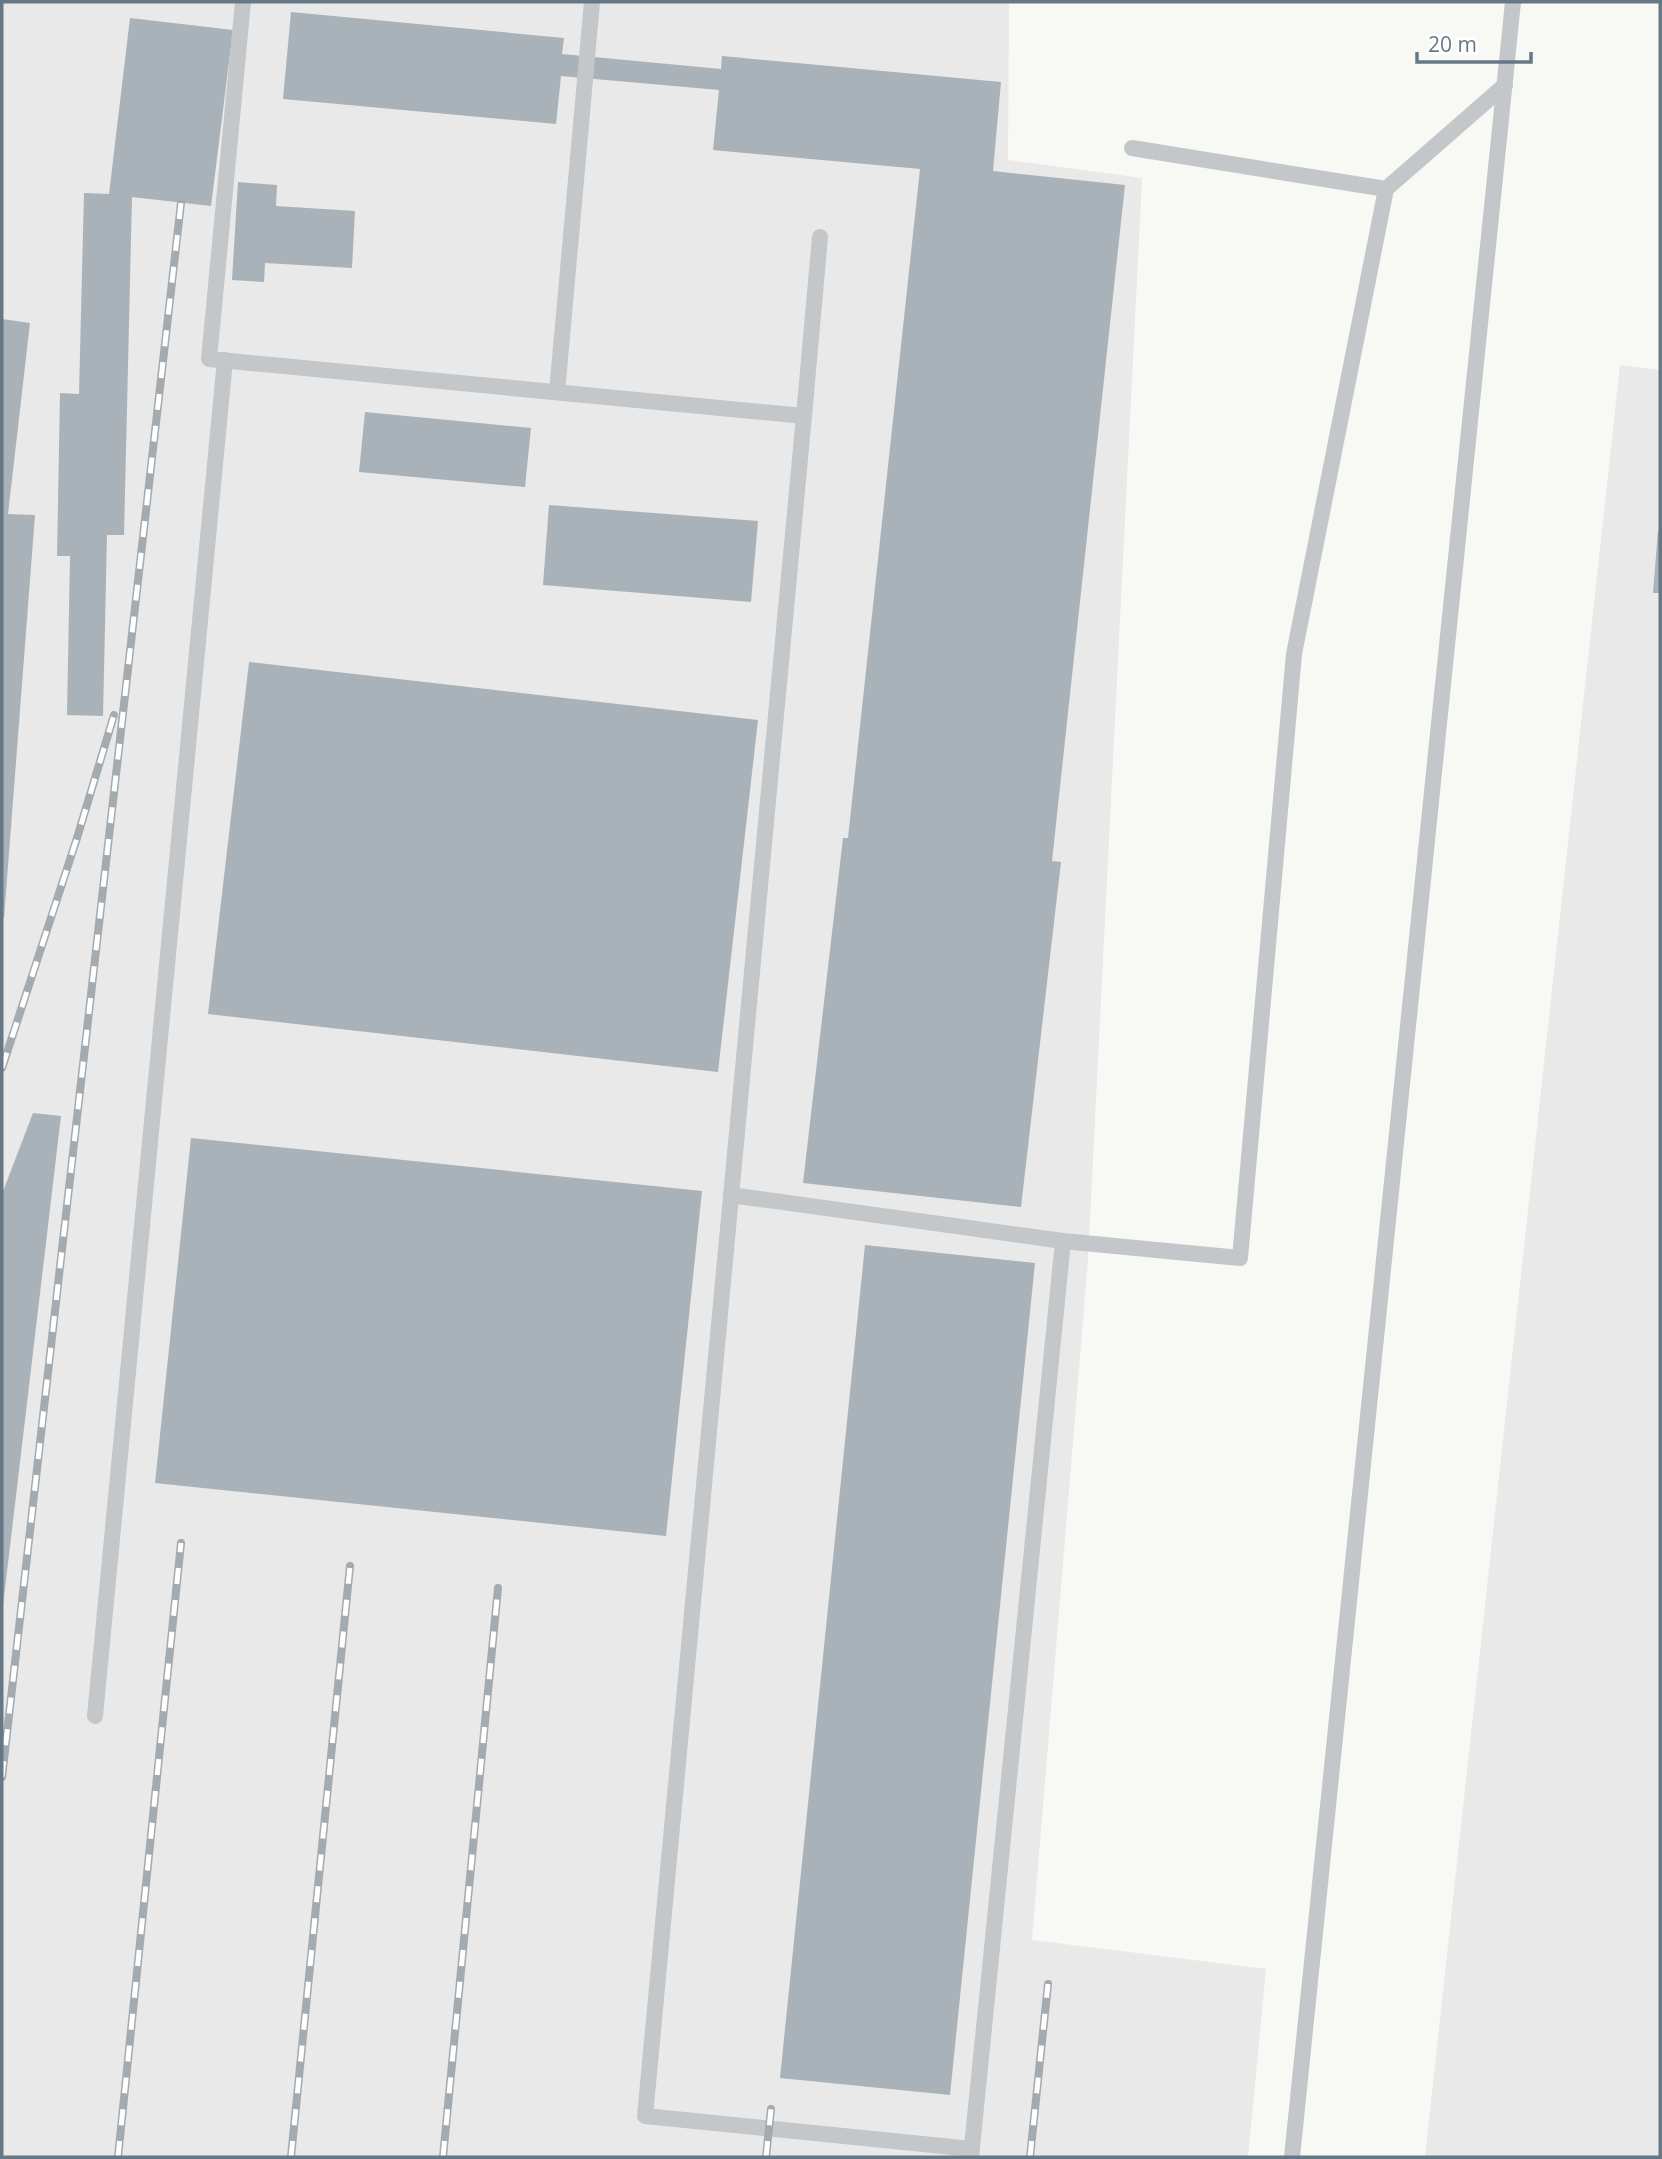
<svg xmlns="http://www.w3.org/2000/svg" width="1662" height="2159" viewBox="0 0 1662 2159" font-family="'Open Sans',sans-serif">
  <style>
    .built { fill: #e8e9e8 }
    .building { fill: #a9b2b8 }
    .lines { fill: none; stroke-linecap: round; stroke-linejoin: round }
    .service { stroke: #c3c7ca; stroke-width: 16 }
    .rail-casing { stroke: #a3aab0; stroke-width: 8 }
    .rail { stroke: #fff; stroke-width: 5; stroke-dasharray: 16; stroke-linecap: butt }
  </style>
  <rect width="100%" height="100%" fill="#f8f8f5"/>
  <!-- built -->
  <g class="built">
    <polygon points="2,2 1009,2 1008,160 1142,178 1088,1259 1032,1940 1266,1969 1248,2157 2,2157"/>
    <polygon points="1620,365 1660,370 1660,2157 1425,2157"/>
  </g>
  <!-- building -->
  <g class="building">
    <polygon points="291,12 564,38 562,54 721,69 722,56 1001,82 993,171 1125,185 1052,861 1061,862 1021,1207 803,1183 843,838 848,838 920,169 713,150 719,90 561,76 556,124 283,99"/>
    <polygon points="130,18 233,30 211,206 132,197 124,535 107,535 103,716 67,715 70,556 57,556 60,393 79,394 84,193 109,194"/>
    <polygon points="238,182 277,185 276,206 355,211 352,268 265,263 264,282 232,280"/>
    <polygon points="2,319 30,323 8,514 35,515 4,918 2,918"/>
    <polygon points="365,412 531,428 525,487 359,472"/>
    <polygon points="549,505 758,521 751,602 543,585"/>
    <polygon points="1658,531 1660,531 1660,593 1653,593"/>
    <polygon points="249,662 758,720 718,1072 208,1014"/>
    <polygon points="33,1113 61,1116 2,1614 2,1194"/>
    <polygon points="191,1138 702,1191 666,1536 155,1483"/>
    <polygon points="865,1245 1035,1263 950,2095 780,2078"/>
  </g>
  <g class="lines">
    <!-- service -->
    <g class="service">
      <polyline points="243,2 209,359 804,416 645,2116 972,2149"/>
      <polyline points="1132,148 1386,189"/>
      <polyline points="557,392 592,2"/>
      <polyline points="804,416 820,237"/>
      <polyline points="731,1195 1063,1241 1240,1258 1294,654 1386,189 1505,85"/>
      <polyline points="95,1716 225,360"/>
      <polyline points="971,2157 1063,1241"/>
      <polyline points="1292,2157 1513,2"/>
    </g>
    <defs>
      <g id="rail">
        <polyline points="2,1068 77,838 114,715"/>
        <polyline points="2,1777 181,203"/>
        <polyline points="118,2157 181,1543"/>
        <polyline points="291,2157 350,1566"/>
        <polyline points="443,2157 498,1588"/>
        <polyline points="766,2157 771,2109"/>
        <polyline points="1030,2157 1048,1984"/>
      </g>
    </defs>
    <!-- rail casing -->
    <use href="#rail" class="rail-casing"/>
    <!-- rail -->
    <use href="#rail" class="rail"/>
  </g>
  <!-- border -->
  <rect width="1662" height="2159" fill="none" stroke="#667886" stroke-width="7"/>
  <!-- scale -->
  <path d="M1417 52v10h114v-10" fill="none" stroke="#667886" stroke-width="3.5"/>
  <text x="1428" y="52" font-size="21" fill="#667886" stroke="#ffffff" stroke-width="5" paint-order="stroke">20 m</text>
</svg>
